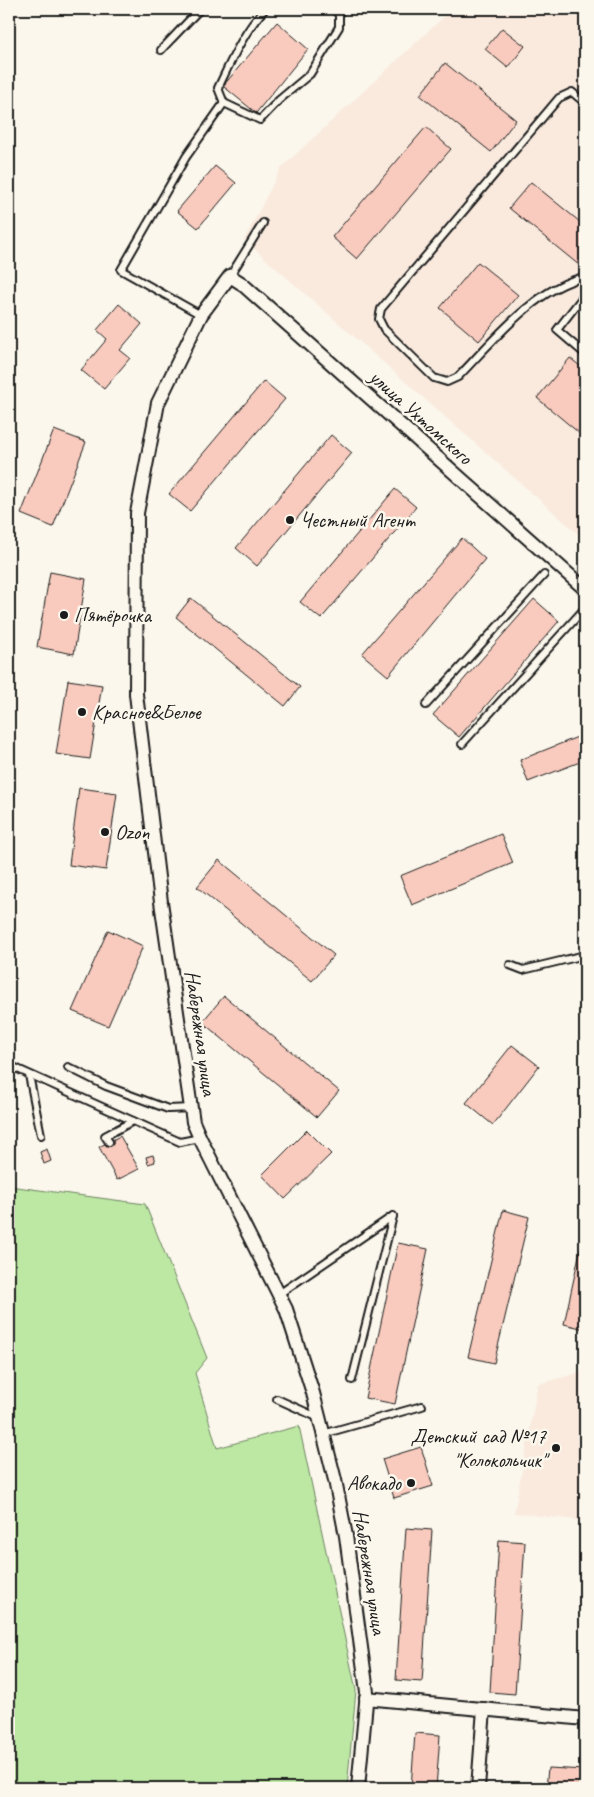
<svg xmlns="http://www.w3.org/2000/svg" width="594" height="1797" viewBox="0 0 594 1797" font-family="Caveat,sans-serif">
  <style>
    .built { fill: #faeade }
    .green { fill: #bde8a4; stroke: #6c8260 }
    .building { fill: #f9cbbe; stroke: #1c1c1c }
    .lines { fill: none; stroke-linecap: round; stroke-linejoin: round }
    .service-casing { stroke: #1c1c1c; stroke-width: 10 }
    .minor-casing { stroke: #1c1c1c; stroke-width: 16 }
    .service { stroke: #fbf7ec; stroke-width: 6 }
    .minor { stroke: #fbf7ec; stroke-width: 12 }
    .poi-dot { fill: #1c1c1c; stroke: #fbf7ec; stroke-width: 2 }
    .labels { text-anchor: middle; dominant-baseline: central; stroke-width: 5; stroke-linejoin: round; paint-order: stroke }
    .street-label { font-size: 21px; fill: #1c1c1c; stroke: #fbf7ec }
    .poi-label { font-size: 21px; fill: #1c1c1c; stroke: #fbf7ec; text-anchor: start }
  </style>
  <rect width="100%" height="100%" fill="#fbf7ec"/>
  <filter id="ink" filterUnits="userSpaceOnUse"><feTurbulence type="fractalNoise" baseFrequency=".02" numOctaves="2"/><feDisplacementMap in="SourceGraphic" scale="10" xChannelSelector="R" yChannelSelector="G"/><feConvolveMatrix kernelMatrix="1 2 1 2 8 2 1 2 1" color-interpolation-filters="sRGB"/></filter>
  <g filter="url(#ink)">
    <!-- built -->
    <g class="built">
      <polygon points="452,9 585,9 585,540 244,240 281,168"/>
      <polygon points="585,1371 585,1521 514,1513 538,1384"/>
    </g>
    <!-- green -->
    <polygon class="green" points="9,1186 145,1204 207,1358 195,1373 217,1448 299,1426 356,1690 347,1788 9,1788"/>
    <!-- building -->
    <g class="building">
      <polygon points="277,22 308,49 256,113 223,86"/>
      <polygon points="502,28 525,46 508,68 485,49"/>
      <polygon points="445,63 516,120 491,152 420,95"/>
      <polygon points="426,127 451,149 357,259 332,237"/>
      <polygon points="215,166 236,183 198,228 177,211"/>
      <polygon points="531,182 585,226 585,270 509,208"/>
      <polygon points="478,262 518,295 479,341 440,308"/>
      <polygon points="119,304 142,324 120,350 130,358 104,389 81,370 107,339 97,330"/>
      <polygon points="570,358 585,370 585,386 581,392 585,395 585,438 537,398"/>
      <polygon points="264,381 285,399 190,511 169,494"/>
      <polygon points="54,430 86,442 53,527 21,514"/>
      <polygon points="331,435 352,453 257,566 236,548"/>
      <polygon points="395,489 416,507 321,619 300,602"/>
      <polygon points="462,538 485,559 388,676 362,654"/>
      <polygon points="50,572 86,579 74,654 37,647"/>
      <polygon points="191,598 300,687 285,706 176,617"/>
      <polygon points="534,599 559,621 459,737 433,715"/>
      <polygon points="68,680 102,685 90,759 56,754"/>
      <polygon points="585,734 585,760 528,782 520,760"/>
      <polygon points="79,788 117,793 106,870 69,865"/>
      <polygon points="501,834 513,863 412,905 400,876"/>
      <polygon points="219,860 334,955 312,981 197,887"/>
      <polygon points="108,930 143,946 108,1026 72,1011"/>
      <polygon points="224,996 339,1091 317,1117 202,1022"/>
      <polygon points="512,1045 539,1066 493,1125 466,1103"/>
      <polygon points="307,1130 331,1154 285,1199 262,1175"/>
      <polygon points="120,1136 139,1169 117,1180 99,1147"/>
      <polygon points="47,1149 51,1161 44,1164 40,1152"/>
      <polygon points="153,1155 155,1162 148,1164 146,1157"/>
      <polygon points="503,1210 529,1217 494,1363 468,1357"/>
      <polygon points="585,1228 585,1329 564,1324"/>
      <polygon points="398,1243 428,1249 395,1404 365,1398"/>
      <polygon points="421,1447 433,1486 394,1498 382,1459"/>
      <polygon points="406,1528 432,1530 422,1682 396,1680"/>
      <polygon points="499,1540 525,1542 515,1694 490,1692"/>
      <polygon points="415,1733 440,1735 436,1788 411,1788"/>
      <polygon points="548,1768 585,1770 585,1788 546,1788"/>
    </g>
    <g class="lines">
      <defs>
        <g id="service">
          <polyline points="161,50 200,9"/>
          <polyline points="224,103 260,120 279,100 310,74 339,27 339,15 334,9"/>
          <path d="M585,103L572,92L559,98L381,309L379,319L384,329L434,378L447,382L458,377C492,342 536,287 585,277"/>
          <polyline points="230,276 263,223"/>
          <polyline points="585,294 557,330 585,354"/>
          <path d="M201,315L121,270L186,157L224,103L218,88C231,61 244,31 265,9"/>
          <polyline points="426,705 544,575"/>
          <polyline points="462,744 585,608"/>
          <polyline points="510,965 523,970 585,955"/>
          <polyline points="9,1054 11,1066 180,1142 200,1138"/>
          <polyline points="68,1067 106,1086 168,1109 192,1108"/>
          <polyline points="29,1075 41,1135"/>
          <polyline points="109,1142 105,1136 133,1121"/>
          <polyline points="279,1294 393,1216"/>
          <polyline points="352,1380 393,1216"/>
          <polyline points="277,1399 319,1418"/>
          <polyline points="323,1434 422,1406"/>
        </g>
        <g id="minor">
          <polyline points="366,1698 585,1719"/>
          <polyline points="358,1788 367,1692 346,1536 335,1480 313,1393 286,1309 200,1138 193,1122 161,902 136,694 137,513 158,403 201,315 230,276 241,283 585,589"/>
          <polyline points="478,1788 484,1709"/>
        </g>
      </defs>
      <!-- service casing -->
      <use href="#service" class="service-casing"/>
      <!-- minor casing -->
      <use href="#minor" class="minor-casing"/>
      <!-- service -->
      <use href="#service" class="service"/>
      <!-- minor -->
      <use href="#minor" class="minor"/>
    </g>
  </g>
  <!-- markers -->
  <g class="poi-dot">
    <circle cx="290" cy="520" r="5"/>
    <circle cx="64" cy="615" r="5"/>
    <circle cx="82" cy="712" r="5"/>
    <circle cx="105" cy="832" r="5"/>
    <circle cx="556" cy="1448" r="5"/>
    <circle cx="411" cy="1483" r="5"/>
  </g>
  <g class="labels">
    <!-- street labels -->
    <g class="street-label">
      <text transform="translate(421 417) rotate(42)">улица Ухтомского</text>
      <text transform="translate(201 1033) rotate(82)">Набережная улица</text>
      <text transform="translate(370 1572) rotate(81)">Набережная улица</text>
    </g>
    <!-- poi labels -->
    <g class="poi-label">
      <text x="300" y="520">Честный Агент</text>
      <text x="74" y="615">Пятёрочка</text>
      <text x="92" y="712">Красное&amp;Белое</text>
      <text x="115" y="832">Ozon</text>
      <text x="546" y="1436" text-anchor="end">Детский сад №17<tspan x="546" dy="24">"Колокольчик"</tspan></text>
      <text x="401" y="1483" text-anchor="end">Авокадо</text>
    </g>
  </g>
  <!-- margin -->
  <rect width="594" height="1797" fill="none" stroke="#fbf7ec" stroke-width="30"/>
  <rect x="15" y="15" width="564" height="1767" fill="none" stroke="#1c1c1c" stroke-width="2" filter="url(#ink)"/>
</svg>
